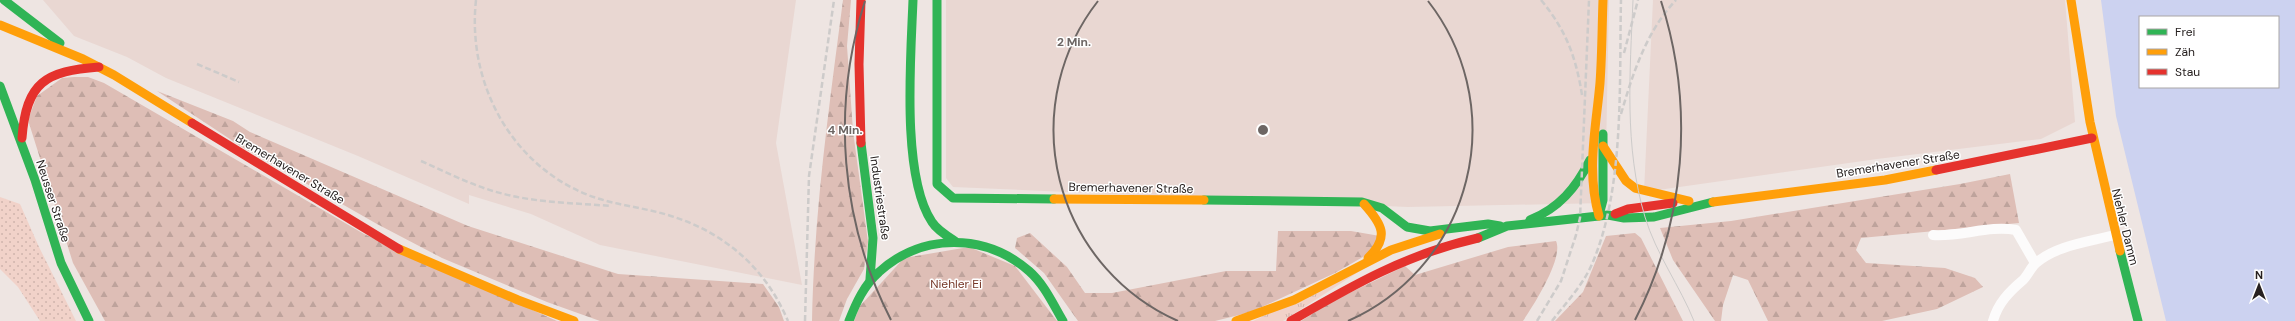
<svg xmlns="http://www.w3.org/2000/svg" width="2295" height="321" viewBox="0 0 2295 321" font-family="'DM Sans',sans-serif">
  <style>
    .built { fill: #e9d7d2 }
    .grass { fill: url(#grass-tufts) }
    .forest { fill: url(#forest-firs) }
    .park { fill: url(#park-dots) }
    .water { fill: #ccd2f0; fill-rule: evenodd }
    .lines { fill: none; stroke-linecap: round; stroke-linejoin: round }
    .street { stroke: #fcfbfb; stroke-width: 10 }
    .fast { stroke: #30b455; stroke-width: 9 }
    .slow { stroke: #ff9f0a; stroke-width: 9 }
    .jam { stroke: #e5322d; stroke-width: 9 }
    .tram { stroke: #cdcbca; stroke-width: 1 }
    .rail { stroke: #cdcbca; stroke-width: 2.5; stroke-dasharray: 6 3; stroke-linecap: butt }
    .ring { fill: none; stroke: #6d6664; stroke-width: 2 }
    .labels { text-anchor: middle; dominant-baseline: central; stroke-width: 3; stroke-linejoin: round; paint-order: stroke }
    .street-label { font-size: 12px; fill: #272120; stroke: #fff }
    .park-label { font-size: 12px; fill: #753626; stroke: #fff }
    .centre { fill: #6d6664; stroke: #fff; stroke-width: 2 }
    .ring-label { font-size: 12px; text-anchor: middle; font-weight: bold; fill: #6d6664; stroke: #fff; stroke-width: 3; stroke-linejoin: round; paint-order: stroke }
  </style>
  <defs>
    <pattern id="grass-tufts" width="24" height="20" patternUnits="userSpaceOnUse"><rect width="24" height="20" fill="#f1d2c9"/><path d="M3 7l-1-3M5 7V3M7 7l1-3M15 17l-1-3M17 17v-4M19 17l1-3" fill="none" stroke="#cfb4ac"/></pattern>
    <pattern id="forest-firs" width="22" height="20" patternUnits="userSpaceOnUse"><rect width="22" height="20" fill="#debeb6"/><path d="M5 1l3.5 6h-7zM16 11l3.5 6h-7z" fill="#bea39c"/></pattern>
    <pattern id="park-dots" width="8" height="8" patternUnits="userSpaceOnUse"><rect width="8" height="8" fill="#f1d2c9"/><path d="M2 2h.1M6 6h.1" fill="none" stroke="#cfb4ac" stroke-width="1.8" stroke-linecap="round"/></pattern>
  </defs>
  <rect width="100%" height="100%" fill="#eee5e2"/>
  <!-- built -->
  <g class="built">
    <polygon points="43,0 796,0 776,143 802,285 600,245 531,214 469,195 469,204 358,156 166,78 127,57 74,36"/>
    <polygon points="946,0 1609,0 1605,203 1408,207 953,187 946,178"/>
    <polygon points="1653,0 2065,0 2075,122 2041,139 1877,159 1644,192"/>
  </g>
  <!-- grass -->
  <polygon class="grass" points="1366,267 1283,321 1253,321"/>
  <!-- forest -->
  <g class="forest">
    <path d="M843,0H851L847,46L853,131L868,242L864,269L847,299L839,321H812C814,213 829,107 843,0Z"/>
    <polygon points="74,77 88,77 104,83 364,234 557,321 105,321 73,263 28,120 37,96 62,78"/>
    <polygon points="157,91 233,121 250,132 468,226 618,274 763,284 779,307 784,321 600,321 547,302 442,258 377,224 242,147"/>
    <polygon points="2010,174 2019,223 1861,238 1856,250 1866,263 1945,268 1975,278 1983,287 1937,309 1882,321 1768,321 1748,280 1733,275 1723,305 1721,321 1715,321 1673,260 1660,228 1731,221 1960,184"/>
    <polygon points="1278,231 1351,231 1380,236 1375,250 1335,273 1251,312 1215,321 1078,321 1044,273 1015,248 1017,238 1030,233 1067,267 1085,293 1112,293 1226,271 1276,271"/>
    <polygon points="1635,233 1641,238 1683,321 1555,321 1583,292 1606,236"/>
    <path d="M1556,241C1564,258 1533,306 1523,321H1301L1331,302L1405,266L1415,275L1508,247Z"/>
    <polygon points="969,247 1015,266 1057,321 854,321 860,306 904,258"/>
  </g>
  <!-- park -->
  <polygon class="park" points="0,197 20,204 39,247 76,321 40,321 18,287 0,269"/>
  <!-- water -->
  <path class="water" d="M2101,0H2295V321H2166L2116,116ZM2140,17H2278V87H2140Z"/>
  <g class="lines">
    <!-- street -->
    <g class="street">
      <path d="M1933,235C1961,237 1989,225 2016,230L2035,263"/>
      <path d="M1993,321C1998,303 2009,292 2023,280C2028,275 2031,267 2036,263C2057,245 2089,242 2114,235"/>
    </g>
    <!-- fast -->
    <g class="fast">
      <polyline points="4,0 60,43"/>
      <path d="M913,0C911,55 901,176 932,222C937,230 947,236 955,241"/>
      <polyline points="937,0 937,184 953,198 1054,199"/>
      <polyline points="0,86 35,180 61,263 89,321"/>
      <polyline points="861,143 873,238 870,279"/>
      <polyline points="1204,200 1362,202 1382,208 1407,227 1430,231 1488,224 1500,226"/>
      <polyline points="1599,215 1603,200 1603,134"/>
      <path d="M1530,220C1559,208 1576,188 1590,160"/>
      <polyline points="1478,238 1507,226 1608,215 1624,218 1654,217 1713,202"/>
      <polyline points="2120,251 2138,321"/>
      <path d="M849,321C856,303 864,285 879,272C922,233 985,233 1029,271C1044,284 1053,304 1063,321"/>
    </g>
    <!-- slow -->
    <g class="slow">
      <polyline points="2071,0 2090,122 2120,251"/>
      <polyline points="0,25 83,59 114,75 192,123"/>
      <polyline points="1603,146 1626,181 1635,188 1689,201"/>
      <polyline points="1054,199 1204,200"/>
      <polyline points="1713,202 1885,180 1936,170"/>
      <path d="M1364,204C1382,224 1390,237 1368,258"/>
      <path d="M1599,216C1586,171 1596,128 1600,83C1602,55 1602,27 1603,0"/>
      <polyline points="399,249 518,300 574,321"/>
      <polyline points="1236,321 1294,300 1391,250 1440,234"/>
    </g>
    <!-- jam -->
    <g class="jam">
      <polyline points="192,123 399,249"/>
      <path d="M22,138C26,82 46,71 99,67"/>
      <polyline points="861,143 859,64 861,0"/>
      <polyline points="1936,170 2092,138"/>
      <polyline points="1615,214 1628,209 1673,203"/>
      <path d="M1291,321C1353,285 1407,254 1478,238"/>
    </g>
    <!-- tram -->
    <path class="tram" d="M1633,0C1630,72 1624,147 1645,217C1656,254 1680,286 1694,321"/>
    <!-- rail -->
    <g class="rail">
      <path d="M476,0C467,82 510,164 588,195C614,205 641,207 668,215C724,232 765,267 788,321"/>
      <path d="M1541,0C1566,30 1576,57 1582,95"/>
      <polyline points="1624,53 1638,0"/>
      <polyline points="197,64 239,82"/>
      <path d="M1621,114C1633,73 1646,32 1676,0"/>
      <path d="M421,161C448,173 475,187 504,194C539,203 576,203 611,206"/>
      <polyline points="805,321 809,176 834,0"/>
      <polyline points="1537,321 1561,281 1576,235 1580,218 1589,0"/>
      <path d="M1552,321C1565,304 1583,285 1592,264C1625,188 1619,82 1621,0"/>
    </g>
  </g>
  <!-- distance rings -->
  <g class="ring">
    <path d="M1178 321A209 209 0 0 1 1098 1M1428 1A209 209 0 0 1 1348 321"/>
    <path d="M891 320A418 418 0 0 1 865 1M1661 1A418 418 0 0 1 1635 320"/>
  </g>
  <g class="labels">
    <!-- street labels -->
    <g class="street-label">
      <text transform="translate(1898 164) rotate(-9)">Bremerhavener Straße</text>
      <text transform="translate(290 169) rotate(31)">Bremerhavener Straße</text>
      <text transform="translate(1131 188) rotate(1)">Bremerhavener Straße</text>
      <text transform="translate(880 198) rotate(82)">Industriestraße</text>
      <text transform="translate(53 201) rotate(72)">Neusser Straße</text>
      <text transform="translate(2125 227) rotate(76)">Niehler Damm</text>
    </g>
    <!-- park labels -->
    <g class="park-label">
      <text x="956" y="284">Niehler Ei</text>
    </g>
  </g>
  <circle cx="1263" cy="130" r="6" class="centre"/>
  <g class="ring-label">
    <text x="1074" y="46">2 Min.</text>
    <text x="845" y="134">4 Min.</text>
  </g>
  <!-- legend -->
  <rect x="2139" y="16" width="140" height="72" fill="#ffffff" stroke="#a9a6a6"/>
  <rect x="2147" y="29" width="20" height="6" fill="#30b455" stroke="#a9a6a6"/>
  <text x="2175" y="36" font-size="12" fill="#272120">Frei</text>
  <rect x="2147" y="49" width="20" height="6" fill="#ff9f0a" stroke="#a9a6a6"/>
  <text x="2175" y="56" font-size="12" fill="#272120">Zäh</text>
  <rect x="2147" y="69" width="20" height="6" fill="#e5322d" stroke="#a9a6a6"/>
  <text x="2175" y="76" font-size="12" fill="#272120">Stau</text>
  <!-- north arrow -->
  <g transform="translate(2259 285)" stroke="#ffffff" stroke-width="3" paint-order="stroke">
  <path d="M0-3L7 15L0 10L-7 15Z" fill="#272120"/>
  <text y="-6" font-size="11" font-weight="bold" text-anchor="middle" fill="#272120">N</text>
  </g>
</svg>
